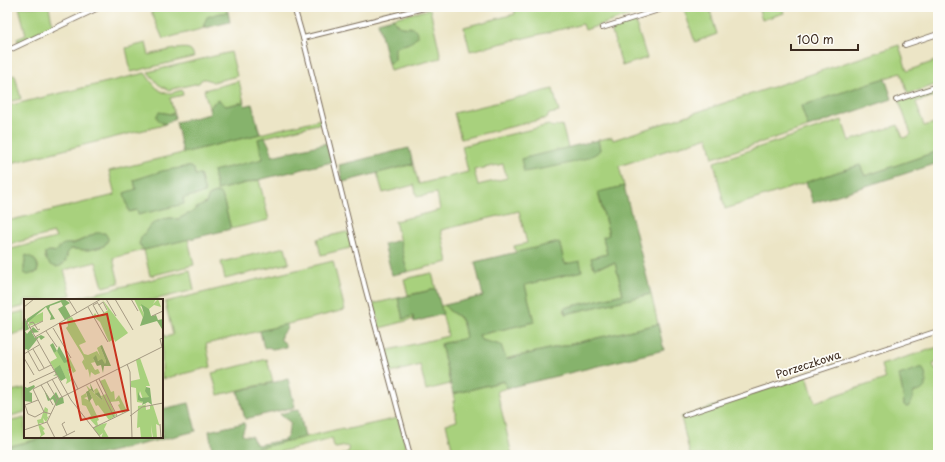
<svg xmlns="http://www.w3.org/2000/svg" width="945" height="462" viewBox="0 0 945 462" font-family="'Playpen Sans',sans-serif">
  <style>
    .green { fill: #a8d17d; stroke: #727e4e; fill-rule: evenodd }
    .forest { fill: #86b36c; stroke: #606e45 }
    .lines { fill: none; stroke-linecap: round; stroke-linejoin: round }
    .minor-casing { stroke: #796b59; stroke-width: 6 }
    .tertiary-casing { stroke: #796b59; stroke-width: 6 }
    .minor { stroke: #fff; stroke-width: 4 }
    .tertiary { stroke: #fff; stroke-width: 4.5 }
    .labels { text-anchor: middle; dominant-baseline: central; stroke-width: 3.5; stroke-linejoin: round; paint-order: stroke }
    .street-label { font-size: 11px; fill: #3b2a1e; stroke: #fdfcf7 }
    .inset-road { fill: none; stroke: #a59a83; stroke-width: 1 }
    .view { fill: #c8321e; fill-opacity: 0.15; stroke: #c8321e; stroke-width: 2 }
    .inset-edge { fill: none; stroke: #3b2a1e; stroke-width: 2 }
  </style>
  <rect width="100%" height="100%" fill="#fdfcf7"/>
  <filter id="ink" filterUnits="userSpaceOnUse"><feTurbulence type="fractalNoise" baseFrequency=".025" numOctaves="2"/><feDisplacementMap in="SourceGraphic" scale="8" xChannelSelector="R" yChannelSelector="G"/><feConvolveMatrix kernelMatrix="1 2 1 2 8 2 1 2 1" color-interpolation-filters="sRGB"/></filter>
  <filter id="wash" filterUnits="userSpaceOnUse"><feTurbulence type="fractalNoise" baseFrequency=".012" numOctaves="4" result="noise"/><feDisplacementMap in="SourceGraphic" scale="16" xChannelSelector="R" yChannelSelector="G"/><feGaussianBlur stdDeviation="0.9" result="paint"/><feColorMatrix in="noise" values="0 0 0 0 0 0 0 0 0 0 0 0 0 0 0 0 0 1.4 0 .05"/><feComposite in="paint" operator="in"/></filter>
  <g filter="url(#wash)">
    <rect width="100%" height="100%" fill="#ece5c6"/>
    <!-- green -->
    <g class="green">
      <polygon points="19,7 49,7 53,26 19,43 17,39 26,35"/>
      <polygon points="149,7 226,7 228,12 216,14 203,26 205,28 163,39"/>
      <polygon points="514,7 632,7 634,14 585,30 583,24 470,51 464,27 515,14"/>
      <polygon points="683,7 709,7 717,34 695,42"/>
      <polygon points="758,7 782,7 784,13 762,20"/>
      <path d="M430,9L441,58L390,71L388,63L392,62L395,58L394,48L399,45L407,44L411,27C401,28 398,27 393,18Z"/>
      <polygon points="635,21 647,58 622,66 611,29"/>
      <path d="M146,43L149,55C156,53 183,46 189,49C192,50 193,53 194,57L131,72L126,48Z"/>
      <path d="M899,45L907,71L938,60V84L908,94L901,73L801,106L808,127L713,158L708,137L619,166L624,186L598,193L609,236L603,237L607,254L591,258L594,268L615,263L623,294L564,308L565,314L651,294L658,324L505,359L501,345L481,340L479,335L534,322L525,285L582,271L565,264L559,242L516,253L514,246L527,243L519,211L441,230L448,262L407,272L395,221L440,210L437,193L417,197L414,185L383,193L377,173L413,164L419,184L468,172L462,146L549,125L553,127L562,125L568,148L521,159L600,149L598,140L612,137L613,140ZM503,164L507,178L478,185L474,170Z"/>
      <polygon points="231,52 237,76 213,82 206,79 203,79 201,80 199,83 168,90 158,84 148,72"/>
      <path d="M145,73C150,79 156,91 166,93C170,94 177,91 182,90L183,95L170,98L174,114C168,115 163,111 158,113L162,123L165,124L160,126L7,164V106Z"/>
      <polygon points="15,75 21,99 7,102 7,77"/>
      <polygon points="239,81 244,102 226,106 213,103 212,106 209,108 204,90"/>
      <polygon points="938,88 938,95 916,102 924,126 938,122 938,151 865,176 860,165 725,209 714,162 842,120 849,141 898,125 903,138 909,136 911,134 899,101"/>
      <polygon points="553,89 559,112 549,114 547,118 461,139 454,113"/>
      <path d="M321,119L322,123L258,139L263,159L217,190L259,180L269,220L231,229L222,195L217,192L209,196L206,203L195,209L191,213L188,214L178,219L171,218L162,219L154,223L148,228L139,244L144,250L188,239L194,265L150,276L144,250L113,258L119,283L103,287L96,262L64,270L71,295L51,300H25V306L7,311V250L56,238L54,233L10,244L7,230V221L115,195L109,171ZM185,167H191L194,169L195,175L200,174L205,193L183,198L184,203L137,210L124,193L136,190L134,180L154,174ZM96,233L108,240L104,246L97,248L88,250L71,249L67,253V258L47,261L45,257V253L52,251L56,252L58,250L59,248C67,244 76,243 84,239C88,238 92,235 96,233ZM26,256C34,259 41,262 37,272L34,274L24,268Z"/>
      <polygon points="346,232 350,233 353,244 350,248 321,255 317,239"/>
      <polygon points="285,247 289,263 225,279 221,262"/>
      <polygon points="333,261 345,310 206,344 211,367 162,379 162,333 164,333 165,337 173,335 165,302"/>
      <polygon points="190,270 194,290 153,300 68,300"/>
      <polygon points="432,273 436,289 408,295 404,279"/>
      <polygon points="398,298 403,319 413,316 414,319 380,328 378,327 377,323 379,321 378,318 376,318 372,304"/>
      <path d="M445,305C448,312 455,313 460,319C464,324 465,332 466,338L441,344L450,384L426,390L420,365L391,373L385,351L448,336L440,306Z"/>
      <polygon points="25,311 25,331 7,336 7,315"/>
      <path d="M938,347V362L933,364L935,370L938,369V455H690L681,417L807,376L815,402L885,379L881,365ZM902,385L916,392H914L904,405Z"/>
      <polygon points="267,359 273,382 218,395 212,373"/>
      <polygon points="505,381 507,388 497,391 512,455 454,455 446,424 457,421 453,401 455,401 453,394"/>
      <polygon points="25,388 25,412 7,417 7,392"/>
      <polygon points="25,418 25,437 47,437 7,447 7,422"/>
      <polygon points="398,418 408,455 341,455 348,452 349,450 348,447 346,446 336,448 334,447 332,438 328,440 266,455 229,455 343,428 344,430"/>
    </g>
    <!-- forest -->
    <g class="forest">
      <polygon points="228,12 230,22 205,28 204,24 207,17 216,14"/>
      <path d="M393,18C395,21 396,25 399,26C407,30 418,23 417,37C409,46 404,43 395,48V60L392,62L388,63L378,22Z"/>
      <polygon points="885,78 892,99 808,127 801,106"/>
      <path d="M218,100L220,101L226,106L244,102L245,106L252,104L260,134L183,153L176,122L210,114L209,108C213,106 213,102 218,100Z"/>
      <path d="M159,112L170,114H174L175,118L165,124C161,122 156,120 157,115Z"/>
      <path d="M265,137C268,144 272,149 272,156L327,143L332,162L217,190L213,171L263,159L258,139Z"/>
      <path d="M598,140L600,150C591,162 540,169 524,172L521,159Z"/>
      <polygon points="409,148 413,164 343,182 339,165"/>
      <polygon points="938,151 938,163 813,203 806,182 860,165 865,176"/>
      <polygon points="185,167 191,167 194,169 195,175 200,174 205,193 183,198 184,204 138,215 137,210 129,212 124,193 136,189 134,180 162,171"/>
      <polygon points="624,186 651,294 566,314 564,308 623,294 615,263 594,268 591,258 607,254 603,237 609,235 598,192"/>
      <polygon points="218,192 222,195 231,229 144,250 139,244 141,238 148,228 154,223 162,219 171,218 178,219 188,214 191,213 195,209 206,203 209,196"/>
      <path d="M96,233H105L108,238V240L104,246L97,248L88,250L71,249C70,250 68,252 67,254C66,256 67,258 66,260C63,267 56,269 50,264C47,261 45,258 45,253L49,251L56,252C58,250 59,247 62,245C65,243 69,244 72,244C80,242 88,237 96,233Z"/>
      <polygon points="400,240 407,272 392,275 384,244"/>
      <path d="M559,242L565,264L580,261L582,271L525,285L534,322L479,335L481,340L501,345L506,359L658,324L664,350L507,388L504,381L453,394L441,344L466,338C465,332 464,323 460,318C455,313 448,312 445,305L483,296L475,262Z"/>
      <path d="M26,255C34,257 40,264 37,272L28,275L24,273V268Z"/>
      <polygon points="436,289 443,314 414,322 413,316 403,319 398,298"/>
      <path d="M287,324V329C283,333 280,334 281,340L286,344V347L272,349C270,347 267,347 264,348L260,331Z"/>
      <path d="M922,367C928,377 929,392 914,392L912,401L908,407H906L904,405L903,393L899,375Z"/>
      <polygon points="288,379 295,407 245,419 238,391"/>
      <polygon points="189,403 196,431 97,455 7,455 7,447 47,437 162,437 162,409"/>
      <path d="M299,409L305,437L229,455H213L209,431L244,423L245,426L242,434L244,436H251L257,445L284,440L288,436L289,428L291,424C289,419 283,419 280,414Z"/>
    </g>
  </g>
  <g filter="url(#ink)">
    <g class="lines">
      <defs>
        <g id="minor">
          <polyline points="294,7 303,38 365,287 410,455"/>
          <polyline points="602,28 668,7"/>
          <polyline points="303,38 428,7"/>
          <polyline points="905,45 938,34"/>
          <polyline points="896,100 938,86"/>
          <polyline points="684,415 938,331"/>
        </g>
        <polyline id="tertiary" points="7,51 100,7"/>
      </defs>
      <!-- minor casing -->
      <use href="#minor" class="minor-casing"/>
      <!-- tertiary casing -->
      <use href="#tertiary" class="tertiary-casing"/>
      <!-- minor -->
      <use href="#minor" class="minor"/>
      <!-- tertiary -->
      <use href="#tertiary" class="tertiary"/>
    </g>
  </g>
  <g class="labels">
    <!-- street labels -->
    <g class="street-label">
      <text transform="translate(808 364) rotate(-18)">Porzeczkowa</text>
    </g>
  </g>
  <!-- overview -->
  <g transform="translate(24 299)">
    <rect width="139" height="139" fill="#ece5c6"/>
    <path d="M78,0L104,34L91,43L90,40L85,43L76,23L69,17L71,14L74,18L84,11ZM110,0H132L129,5L134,0L137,8L130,6L125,10L116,7L120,15L119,19ZM19,13V22L5,27V23L3,24L5,20ZM48,18L62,43L55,46L60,55L64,56L73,52L76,57L73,49L76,47L82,62L81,65L69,59L71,63L67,64L71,71L74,70L76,74L71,76L67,73L66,79L64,70L62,71L58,63L60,60L62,65L59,57L42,29L44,27L43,20ZM33,52L44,63L42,58L44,56L52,72L49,74L47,69L44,70L47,82L42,85L43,81L36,67L30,70L26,63L33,59L30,54ZM116,59L126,87H122L125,98L121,99L122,111L126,110V106H129L135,125L136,127L132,125L133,139H129L127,126L128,139H117L116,128L113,129L114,107L121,106L116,92L114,101H117L119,104L113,103L112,89L107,88V82L116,80L112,61ZM81,80L87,93L90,92L91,101L95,96L103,112L98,114L94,106L96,105L95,102L86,103L92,117L85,121L74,106L72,107L62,86L71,95L70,91L73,89L75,93L72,96L79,102L77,97L82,95L76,82ZM62,94L63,98L60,99L66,102L75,121L73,122L74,126L83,124L80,130L85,139H77L79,134L75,137L69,129L72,127L64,118L67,117L62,107L58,106L57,97ZM21,108L24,110L23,118L25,117L22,123L19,119L20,124H15L21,130L19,131L21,135L15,139L17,136L13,121L17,120Z" fill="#a8d17d"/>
    <path d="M40,0L46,4L41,7L47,18L41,21L34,10L39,7L37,3L26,7L25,10L31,20L26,21L27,17L22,8L3,24V20L22,7ZM117,5L125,10L127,17L132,16L134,21L139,20L138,30L133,22L116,27L120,15ZM2,21L5,30L1,32L3,35L9,28L15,33L8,34L11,39L17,36L21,38L17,41L15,38L4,52L3,50L0,51V22ZM29,44L33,52L35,47L44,63L40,64L33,52L30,54L26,46ZM78,46L87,67H80L79,74L77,66L73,67L69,59L72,56L74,62L78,60L81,65L82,62L76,47ZM36,66L42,79L37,82L33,76L29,77L32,75L30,70ZM66,84L71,95L75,93L79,102L67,91L65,92L68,99L65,103L62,93L67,90ZM10,86L11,88L5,93L8,94V103L0,102V87L3,89ZM122,88L126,89L128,106L124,103L118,106L119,103L114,101V93L117,99L125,98L121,92ZM20,91L26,100L32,93L35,99L39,98L40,104L32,107L29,100L24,102Z" fill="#86b36c"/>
    <path class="inset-road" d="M41,0L45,1L53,14M82,0L92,17M91,0L109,31M107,0L114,12M73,3L80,14M73,4L69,6L75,17M75,6L79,3L83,11M0,8L10,0M64,8L84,43M128,17L139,12M0,18L47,101L77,139M6,24L9,23L14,31L16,30M5,29L19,22M29,29L47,59M22,32L33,48M11,38L77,0M9,50L20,69M4,52L15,72L27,66M0,55L15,46M0,59L10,76M103,65L106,73L108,139M44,70L54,90M28,80L38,98M75,80L93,117M72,81L90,118M23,83L33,100M5,84L31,72M17,86L29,106M14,101L1,106L4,115L11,118L20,113L27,115M20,113L9,90L33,78M106,117L118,108L139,104M23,123L31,139M41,123L38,125L43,136M136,125L137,139M69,129L106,111M0,131L23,123L34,100L138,48L136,40L139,39M37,139L51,132"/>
    <path class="view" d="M83,15L104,111L57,121L36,25Z"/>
    <rect width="139" height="139" class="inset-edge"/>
  </g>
  <!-- margin -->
  <rect width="945" height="462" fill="none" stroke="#fdfcf7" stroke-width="24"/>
  <!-- scale -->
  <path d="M791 44v6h67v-6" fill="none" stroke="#3b2a1e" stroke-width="2"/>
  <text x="797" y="44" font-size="12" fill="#3b2a1e" stroke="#fdfcf7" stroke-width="3" paint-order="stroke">100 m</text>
</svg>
